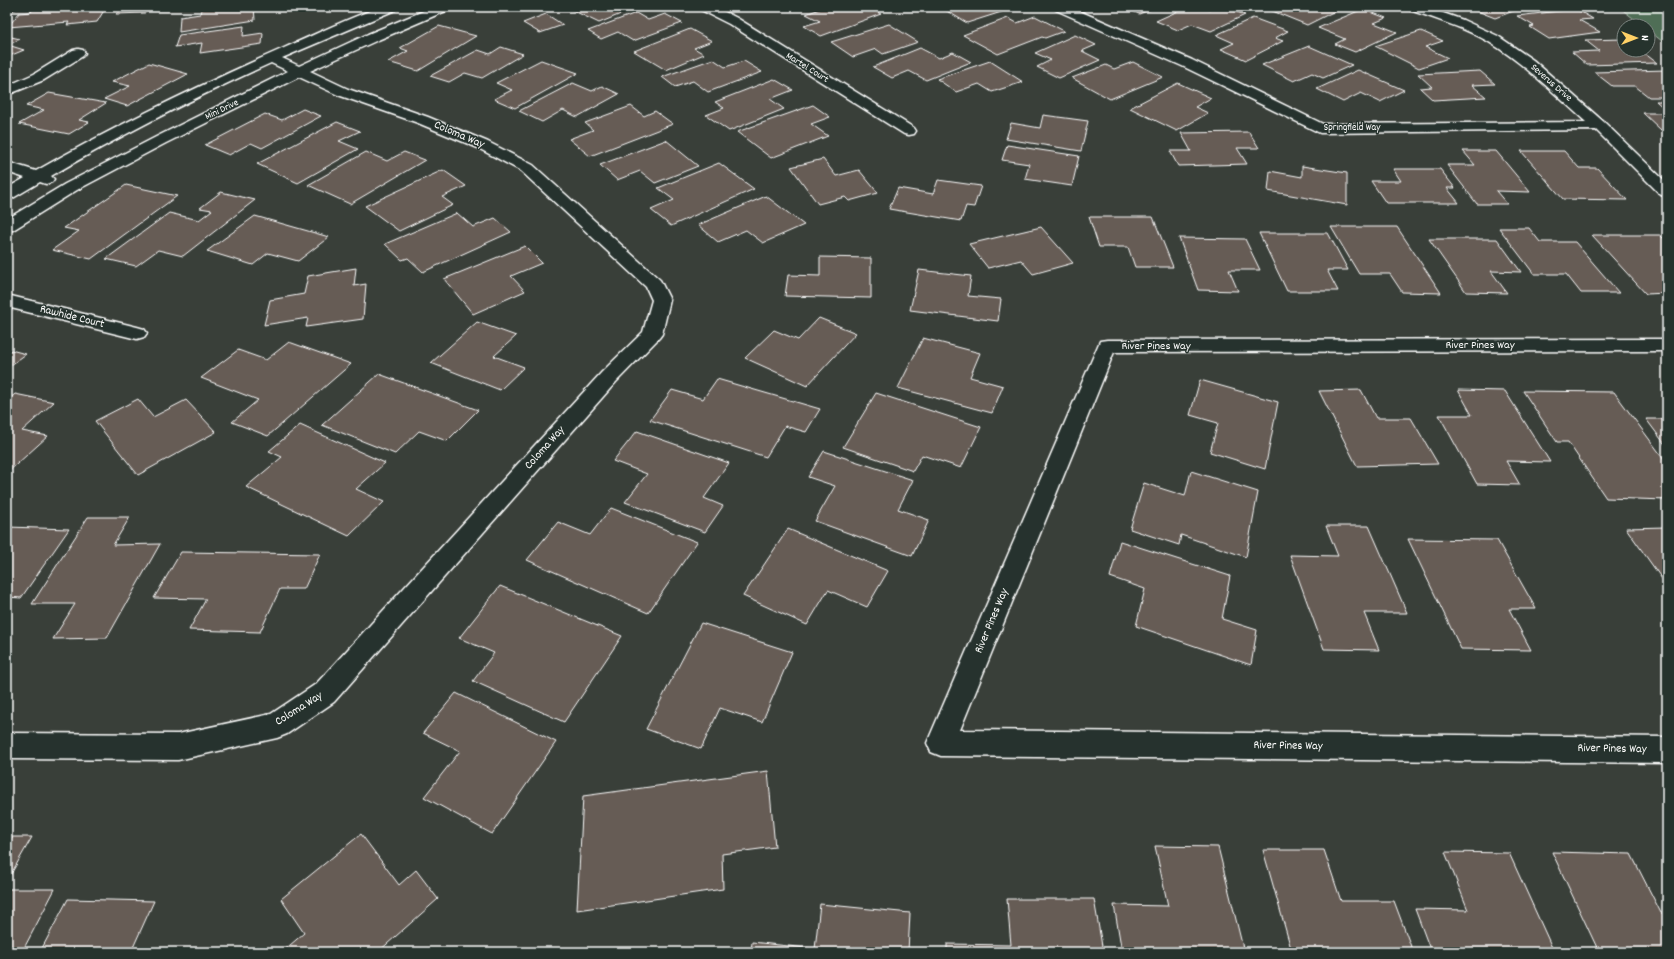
<svg xmlns="http://www.w3.org/2000/svg" width="1674" height="959" viewBox="0 0 1674 959" font-family="Dekko,sans-serif">
  <style>
    .green { fill: #506e56; stroke: #a8b6aa }
    .building { fill: #665b55; stroke: #fff }
    .lines { fill: none; stroke-linecap: round; stroke-linejoin: round }
    .minor-casing { stroke: #fff; stroke-width: 3 }
    .minor { fill: #26332d; fill-rule: evenodd }
    .labels { text-anchor: middle; dominant-baseline: central; stroke-width: 3; stroke-linejoin: round; paint-order: stroke }
    .far-street-label { font-size: 10px; fill: #fff; stroke: #26332d }
    .street-label { font-size: 12px; fill: #fff; stroke: #26332d }
  </style>
  <rect width="100%" height="100%" fill="#393f39"/>
  <filter id="ink" filterUnits="userSpaceOnUse"><feTurbulence type="fractalNoise" baseFrequency=".025" numOctaves="2"/><feDisplacementMap in="SourceGraphic" scale="8" xChannelSelector="R" yChannelSelector="G"/><feConvolveMatrix kernelMatrix="1 2 1 2 8 2 1 2 1" color-interpolation-filters="sRGB"/></filter>
  <g filter="url(#ink)">
    <!-- green -->
    <polygon class="green" points="1619,7 1667,7 1667,45 1648,30 1648,26 1643,26"/>
    <!-- building -->
    <g class="building">
      <polygon points="7,7 20,7 7,13"/>
      <polygon points="35,7 106,7 97,22 67,25 69,22 8,27 19,13 31,12"/>
      <polygon points="123,7 171,7 169,10 148,10 145,13 116,14"/>
      <polygon points="214,7 254,7 255,20 179,32 180,17 200,14 201,9"/>
      <polygon points="574,7 619,7 628,11 599,23 570,9"/>
      <polygon points="825,7 867,7 881,14 821,36 804,26 820,21 806,14"/>
      <polygon points="940,7 1011,7 1014,8 967,23"/>
      <polygon points="1124,7 1158,7 1139,14"/>
      <polygon points="1187,7 1202,7 1209,10 1216,7 1224,7 1245,15 1211,31 1192,24 1178,30 1156,21"/>
      <polygon points="1276,7 1343,7 1307,25 1270,10"/>
      <polygon points="1467,7 1524,7 1495,18"/>
      <polygon points="1363,9 1386,18 1374,23 1397,32 1355,52 1335,44 1345,39 1318,28"/>
      <polygon points="1576,9 1593,19 1579,20 1600,32 1549,39 1530,27 1534,26 1517,16"/>
      <polygon points="636,13 648,20 665,14 682,23 633,41 618,32 601,39 588,31"/>
      <polygon points="546,14 563,25 540,33 523,23"/>
      <polygon points="1035,16 1064,31 1045,38 1042,37 998,54 963,35 1008,18 1017,23"/>
      <polygon points="1253,18 1288,31 1275,38 1283,41 1246,60 1221,49 1234,43 1216,35"/>
      <polygon points="889,24 918,42 883,54 876,49 853,57 831,42"/>
      <polygon points="244,26 243,36 263,33 262,44 200,53 202,43 175,47 179,35"/>
      <polygon points="439,26 476,36 418,71 388,62 408,51 400,48"/>
      <polygon points="690,29 712,41 694,48 704,54 666,70 634,51"/>
      <polygon points="1421,31 1443,41 1425,47 1448,58 1419,68 1375,46"/>
      <polygon points="1075,35 1096,45 1082,51 1100,60 1059,78 1037,67 1051,60 1035,53"/>
      <polygon points="7,36 20,39 8,45 24,50 7,57"/>
      <polygon points="1624,39 1624,50 1640,50 1657,63 1587,65 1572,52 1599,51 1585,40"/>
      <polygon points="1309,46 1352,65 1323,78 1312,73 1294,81 1262,65"/>
      <polygon points="501,47 523,54 482,78 465,73 449,82 430,76 478,50 490,54"/>
      <polygon points="920,48 939,58 953,52 971,62 926,80 909,71 892,78 873,67"/>
      <polygon points="713,59 725,67 744,61 762,72 708,92 693,81 675,87 662,77"/>
      <polygon points="541,60 578,73 515,108 494,99 512,90 496,83"/>
      <polygon points="990,61 1023,82 992,92 979,84 956,92 937,79"/>
      <polygon points="1133,62 1163,77 1110,99 1072,78 1106,65 1114,69"/>
      <polygon points="149,63 188,74 127,106 104,99 130,86 112,82"/>
      <polygon points="1358,70 1404,90 1380,102 1361,93 1343,102 1317,89"/>
      <polygon points="1667,70 1667,97 1649,97 1635,86 1612,86 1594,72"/>
      <polygon points="1480,71 1495,84 1472,85 1486,97 1433,100 1420,88 1432,87 1418,74"/>
      <polygon points="774,79 793,90 770,99 784,109 729,131 706,115 724,108 715,102"/>
      <polygon points="573,83 592,91 602,86 619,94 577,117 563,110 542,122 519,111"/>
      <polygon points="1178,83 1211,98 1195,107 1208,113 1177,131 1130,108"/>
      <polygon points="49,93 106,103 79,120 89,122 69,134 19,124 44,110 26,106"/>
      <polygon points="1656,101 1667,101 1667,111"/>
      <polygon points="813,105 830,117 811,124 828,136 771,158 737,132"/>
      <polygon points="631,106 644,116 655,111 673,124 590,156 569,139 593,130 585,123"/>
      <polygon points="303,109 321,116 262,148 251,143 229,155 205,145 265,114 282,120"/>
      <polygon points="1643,113 1667,113 1667,130 1661,130"/>
      <polygon points="1043,115 1088,121 1081,151 1006,139 1011,123 1040,128"/>
      <polygon points="337,122 360,131 339,141 358,149 298,183 257,164"/>
      <polygon points="1249,132 1259,148 1237,148 1247,164 1178,166 1170,151 1191,151 1181,133"/>
      <polygon points="666,140 698,166 655,183 640,171 617,180 600,165"/>
      <polygon points="1007,145 1079,156 1072,186 1025,179 1029,164 1002,160"/>
      <polygon points="1463,151 1496,151 1530,192 1496,191 1507,204 1477,204 1447,165 1475,165"/>
      <polygon points="1521,151 1564,151 1579,168 1597,168 1627,200 1563,199"/>
      <polygon points="366,152 387,161 404,152 425,160 350,204 308,185"/>
      <polygon points="823,159 836,176 859,170 878,193 849,201 845,197 818,204 791,167"/>
      <polygon points="719,163 754,189 671,226 651,210 674,200 658,188"/>
      <polygon points="1302,166 1347,173 1347,205 1268,191 1270,171 1302,177"/>
      <polygon points="1393,169 1440,169 1455,188 1447,188 1459,203 1386,203 1371,181 1401,181"/>
      <polygon points="443,170 466,186 442,197 453,205 399,231 365,206"/>
      <polygon points="938,180 981,186 974,207 966,206 961,221 889,209 898,188 933,194"/>
      <polygon points="126,185 177,196 91,259 52,250 79,231 64,228"/>
      <polygon points="221,192 255,200 183,256 158,250 136,266 106,259 169,213 199,220 212,210 200,208"/>
      <polygon points="766,196 804,225 763,243 746,230 718,242 698,225"/>
      <polygon points="457,213 473,227 495,218 511,232 423,272 408,258 402,260 385,244"/>
      <polygon points="255,216 329,237 298,261 268,253 253,265 207,251"/>
      <polygon points="1089,217 1153,217 1173,267 1135,267 1128,247 1099,247"/>
      <polygon points="1041,227 1073,263 1033,274 1021,260 988,268 969,244"/>
      <polygon points="1331,227 1397,227 1441,293 1402,292 1390,274 1359,274"/>
      <polygon points="1499,228 1529,228 1540,242 1575,242 1619,293 1581,293 1566,274 1534,274"/>
      <polygon points="1259,233 1328,233 1348,270 1327,270 1338,291 1287,291"/>
      <polygon points="1592,235 1660,235 1667,242 1667,293 1646,294"/>
      <polygon points="1179,238 1245,239 1260,270 1229,270 1238,291 1198,290"/>
      <polygon points="1429,239 1497,239 1521,272 1491,271 1507,293 1466,292"/>
      <polygon points="525,246 542,263 511,276 525,291 473,314 444,279"/>
      <polygon points="820,257 871,258 871,298 785,296 788,275 820,276"/>
      <polygon points="356,268 354,286 366,284 363,319 306,327 308,318 264,325 270,300 304,294 308,276"/>
      <polygon points="919,270 971,276 968,296 1001,299 998,321 910,310"/>
      <polygon points="819,318 856,333 807,386 745,358 774,330 798,340"/>
      <polygon points="477,322 516,336 494,356 524,367 500,390 431,363"/>
      <polygon points="923,338 980,353 970,377 1003,386 992,413 898,388"/>
      <polygon points="289,342 351,364 268,436 232,422 258,400 201,378 238,350 266,360"/>
      <polygon points="7,349 26,354 7,368"/>
      <polygon points="379,374 478,410 447,441 419,431 395,454 322,425"/>
      <polygon points="717,379 820,409 806,432 785,426 766,457 650,420 672,390 703,399"/>
      <polygon points="1200,380 1278,402 1265,469 1210,452 1218,423 1190,415"/>
      <polygon points="1361,390 1376,418 1411,418 1438,464 1357,466 1319,391"/>
      <polygon points="1458,390 1505,391 1550,462 1506,461 1520,485 1477,484 1439,415 1472,415"/>
      <polygon points="1523,391 1614,392 1667,463 1667,500 1606,498 1568,442 1557,442"/>
      <polygon points="876,393 981,427 961,468 922,455 913,471 843,447"/>
      <polygon points="15,394 54,402 22,431 48,436 7,473 7,401"/>
      <polygon points="138,399 153,417 186,400 216,432 138,475 95,421"/>
      <polygon points="1646,419 1667,419 1667,447"/>
      <polygon points="300,425 385,463 356,489 384,502 349,536 246,487 282,457 269,451"/>
      <polygon points="637,431 729,463 704,498 723,506 705,532 625,502 647,474 613,461"/>
      <polygon points="824,451 913,480 898,509 929,520 912,556 815,521 835,486 808,477"/>
      <polygon points="1191,471 1258,492 1246,557 1181,535 1179,545 1130,529 1144,483 1185,496"/>
      <polygon points="611,508 697,542 648,613 527,560 558,522 590,535"/>
      <polygon points="88,517 130,517 113,545 160,544 107,638 53,639 75,604 32,604"/>
      <polygon points="1326,526 1369,526 1407,613 1364,613 1379,650 1324,649 1290,555 1338,556"/>
      <polygon points="7,527 69,529 21,598 7,597"/>
      <polygon points="1666,527 1667,528 1667,586 1626,528"/>
      <polygon points="788,529 888,571 867,607 828,590 807,625 743,596"/>
      <polygon points="1408,539 1497,540 1536,609 1509,609 1531,650 1461,649"/>
      <polygon points="1120,541 1230,576 1222,619 1257,630 1251,665 1136,626 1145,589 1110,577"/>
      <polygon points="181,552 320,554 304,589 280,589 260,632 189,630 206,599 154,598"/>
      <polygon points="500,586 622,636 564,722 473,681 494,653 459,638"/>
      <polygon points="701,623 792,652 762,722 720,708 701,749 646,729"/>
      <polygon points="456,693 556,742 492,834 424,797 460,751 423,733"/>
      <polygon points="768,771 775,847 722,854 723,889 577,910 583,796"/>
      <polygon points="361,834 399,885 416,870 438,899 378,952 282,952 304,933 281,899"/>
      <polygon points="7,837 32,837 7,881"/>
      <polygon points="1155,846 1218,847 1244,952 1122,952 1114,905 1168,906"/>
      <polygon points="1263,850 1324,850 1341,901 1394,901 1413,952 1292,952"/>
      <polygon points="1445,852 1509,853 1554,952 1431,952 1415,909 1468,910"/>
      <polygon points="1552,852 1631,854 1661,913 1667,913 1667,952 1599,952"/>
      <polygon points="7,889 55,889 22,952 7,952"/>
      <polygon points="68,899 154,901 131,952 155,952 40,952"/>
      <polygon points="1007,899 1094,899 1103,952 947,952 947,944 1011,945"/>
      <polygon points="820,904 910,913 908,952 751,952 752,942 815,949"/>
    </g>
    <g class="lines">
      <defs>
        <g id="minor">
          <path d="M380,7H397L395,10L282,58L299,66L368,34L433,7H450L448,10L378,40L310,71L348,89L428,117L488,142L533,165L660,280L670,300L662,334L659,338L616,382L334,702L287,734L277,738L178,760L7,759V733L178,734L271,714L316,684L602,372L643,332L652,300L646,287L521,171L478,148L418,123L338,95L299,77L166,143L77,190L13,230L7,231V219L65,184L156,137L288,71L271,63C196,97 123,134 51,176L54,179L52,182L46,184L40,182L13,198L7,200V188L25,178L7,172V162L36,171C117,125 200,85 284,48C316,34 347,19 380,7Z"/>
          <polygon points="699,7 715,7 737,18 914,128 916,131 914,134 909,135 904,134 729,24 701,10"/>
          <path d="M1054,7H1070L1192,60L1323,124L1586,122C1555,94 1525,64 1489,42C1465,28 1436,19 1410,10L1408,7H1426L1463,20L1498,36L1533,60L1605,123L1667,183V197L1661,195L1596,130L1320,133L1182,66L1056,10Z"/>
          <polygon points="78,49 83,50 85,53 83,56 44,80 7,95 7,86 34,74 73,50"/>
          <polygon points="7,295 137,327 144,329 147,333 144,337 137,339 7,307"/>
          <polygon points="1667,339 1667,351 1114,352 960,730 1667,737 1667,763 941,756 931,752 927,743 1100,341 1107,340"/>
        </g>
      </defs>
      <!-- minor casing -->
      <use href="#minor" class="minor-casing"/>
      <!-- minor -->
      <use href="#minor" class="minor"/>
    </g>
  </g>
  <g class="labels">
    <!-- far-street labels -->
    <g class="far-street-label">
      <text transform="translate(807 68) rotate(32)">Martel Court</text>
      <text transform="translate(1551 83) rotate(41)">Severus Drive</text>
      <text transform="translate(222 110) rotate(-26)">Mini Drive</text>
      <text x="1352" y="128">Springfield Way</text>
    </g>
    <!-- street labels -->
    <g class="street-label">
      <text transform="translate(459 135) rotate(23)">Coloma Way</text>
      <text transform="translate(72 317) rotate(14)">Rawhide Court</text>
      <text x="1480" y="345">River Pines Way</text>
      <text x="1156" y="346">River Pines Way</text>
      <text transform="translate(545 448) rotate(-48)">Coloma Way</text>
      <text transform="translate(992 621) rotate(-67)">River Pines Way</text>
      <text transform="translate(299 709) rotate(-32)">Coloma Way</text>
      <text transform="translate(1288 746) rotate(1)">River Pines Way</text>
      <text transform="translate(1612 749) rotate(1)">River Pines Way</text>
    </g>
  </g>
  <!-- margin -->
  <rect width="1674" height="959" fill="none" stroke="#26332d" stroke-width="24"/>
  <rect x="12" y="12" width="1650" height="935" fill="none" stroke="#fff" stroke-width="1.5" filter="url(#ink)"/>
  <!-- north arrow -->
  <g transform="translate(1636 38) rotate(90)"><circle r="19" fill="#26332d" stroke="#7d8581"/>
  <path d="M0-3L7 15L0 10L-7 15Z" fill="#ffd166"/>
  <text y="-6" font-size="11" font-weight="bold" text-anchor="middle" fill="#ffffff">N</text>
  </g>
</svg>
